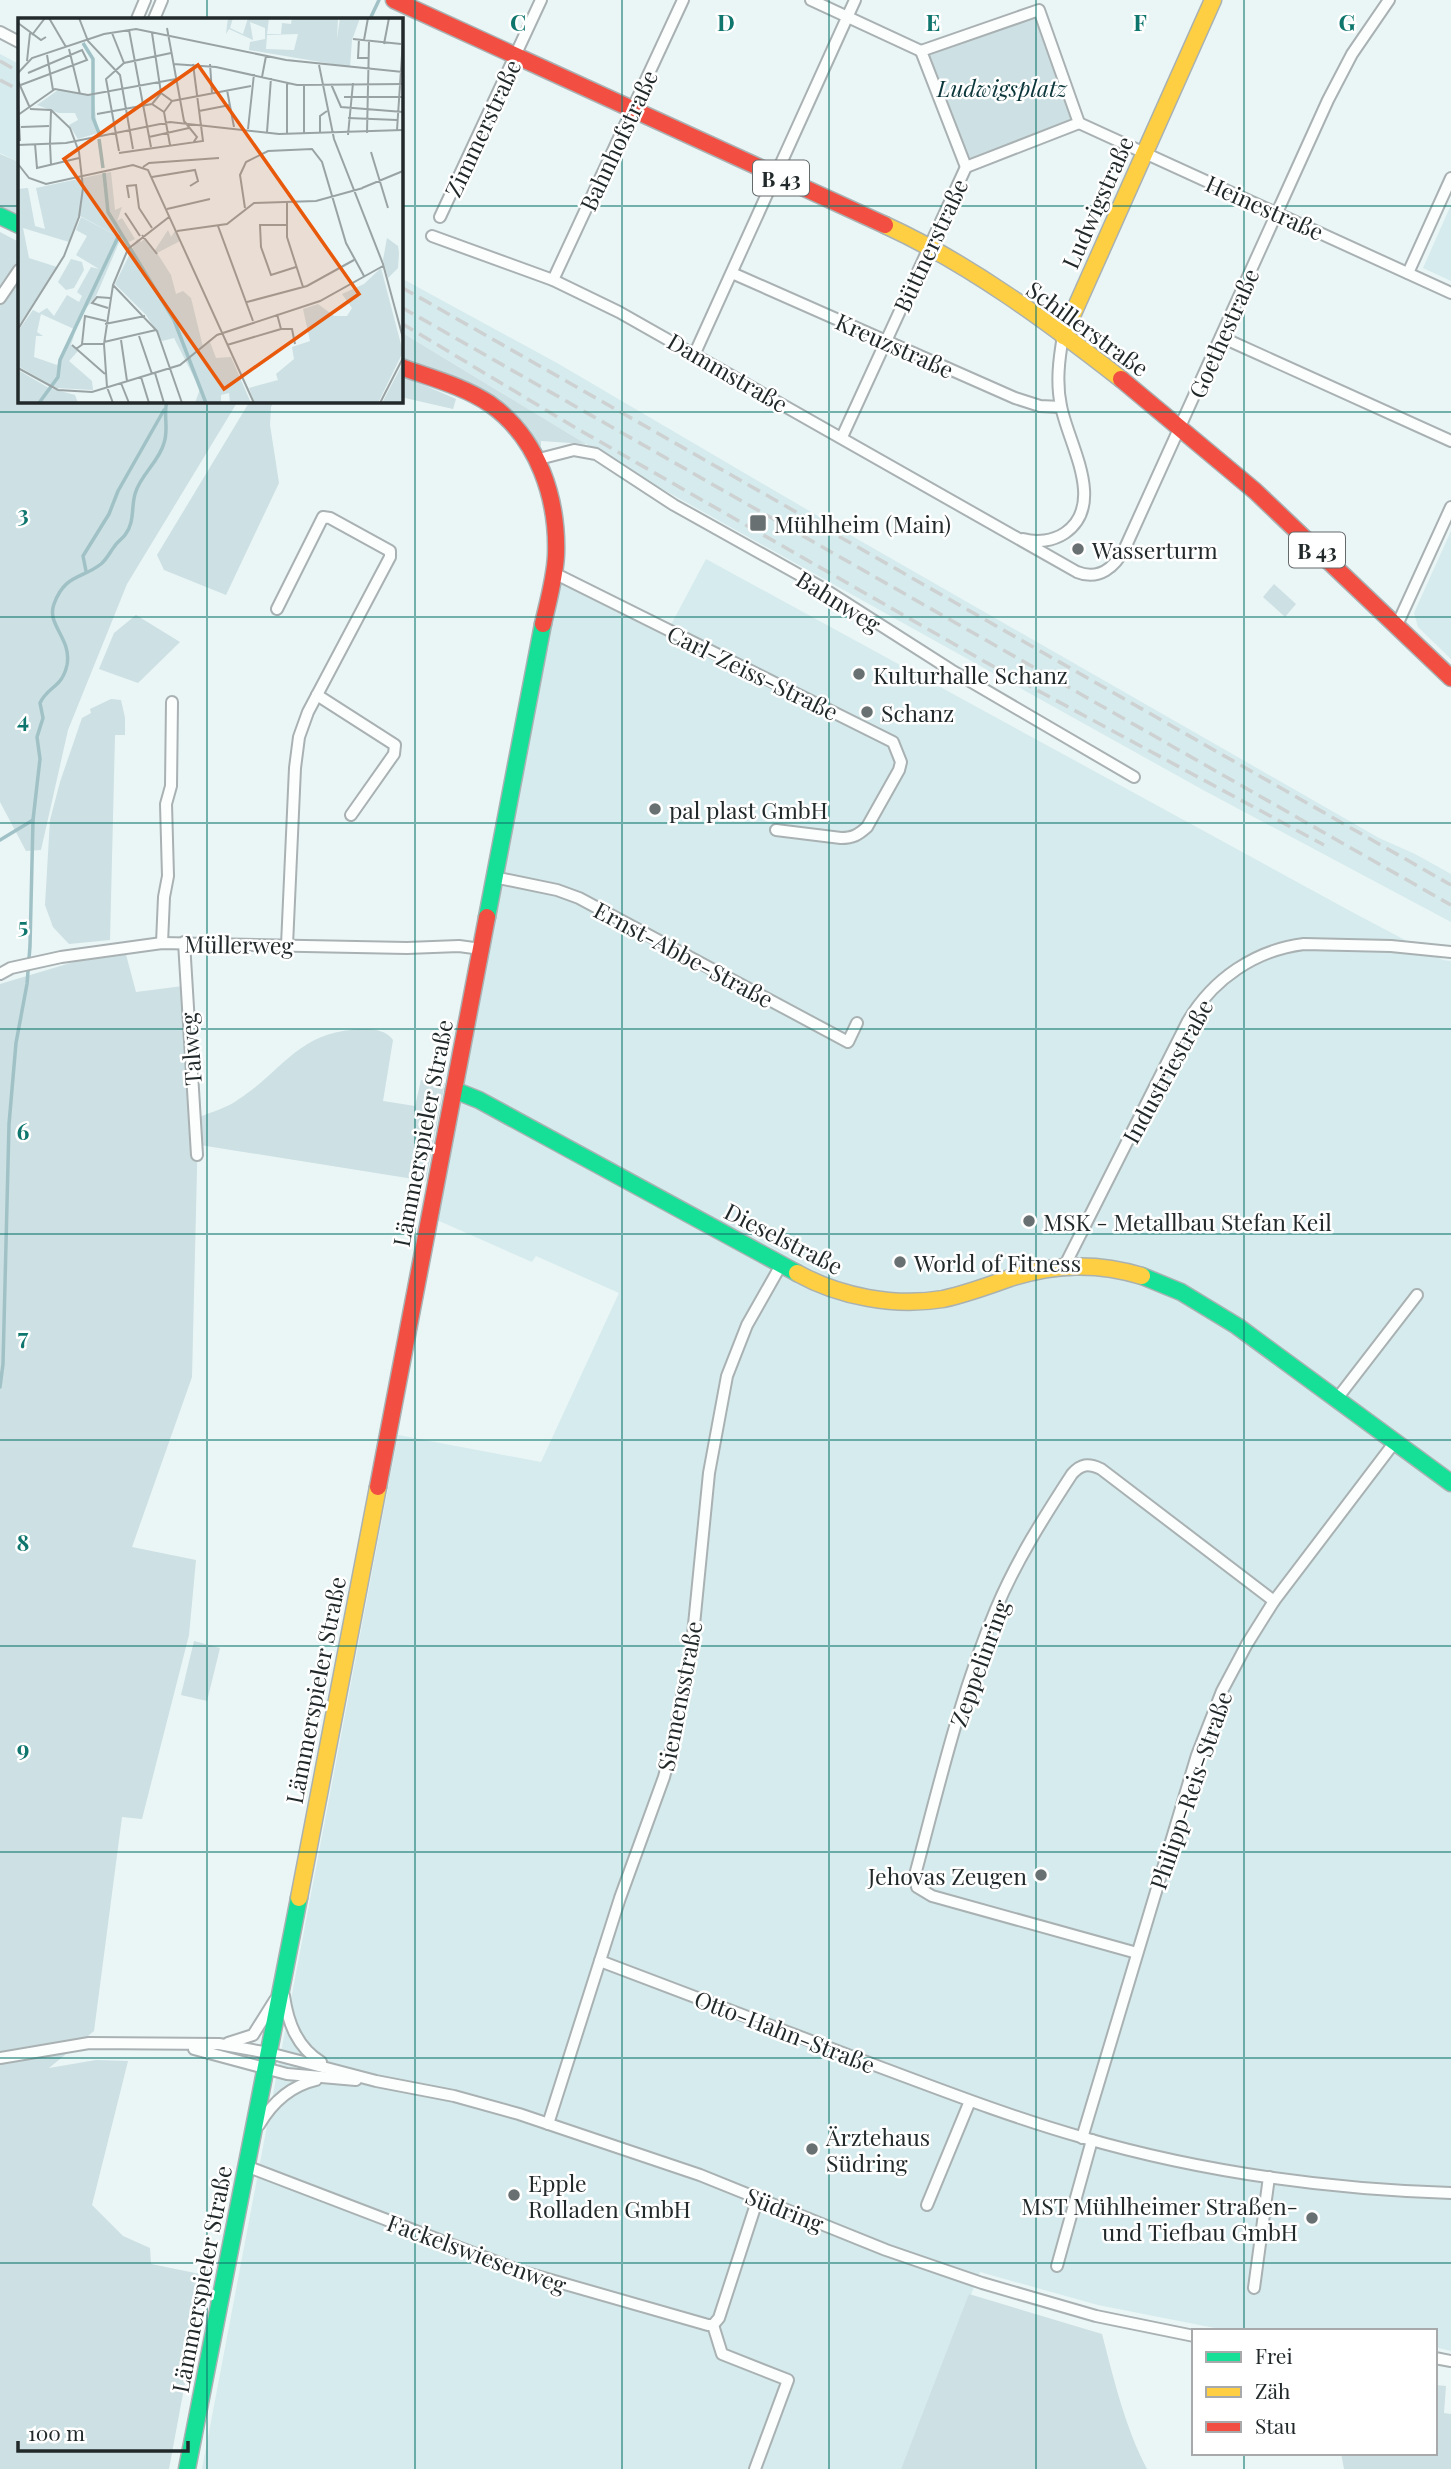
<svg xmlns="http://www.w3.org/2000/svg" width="1451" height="2469" viewBox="0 0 1451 2469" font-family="'Playfair Display',serif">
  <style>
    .built { fill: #d6ebed }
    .green { fill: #cde0e3 }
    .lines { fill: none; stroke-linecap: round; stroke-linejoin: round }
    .stream { stroke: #a0c2c6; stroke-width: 3.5 }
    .street-casing { stroke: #a9b1b2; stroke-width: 14 }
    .fast-casing { stroke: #a9b1b2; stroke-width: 19 }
    .slow-casing { stroke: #a9b1b2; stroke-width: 19 }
    .jam-casing { stroke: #a9b1b2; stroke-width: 19 }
    .street { stroke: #fcfefe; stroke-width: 10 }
    .fast { stroke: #16e098; stroke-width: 16 }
    .slow { stroke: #ffcf43; stroke-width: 16 }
    .jam { stroke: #f24e42; stroke-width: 16 }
    .rail { stroke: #ced1d1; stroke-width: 3.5; stroke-dasharray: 14 7; stroke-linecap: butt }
    .grid { fill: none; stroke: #0f766e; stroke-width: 2; stroke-opacity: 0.55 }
    .poi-dot { fill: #687071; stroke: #fff; stroke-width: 2.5 }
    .labels { text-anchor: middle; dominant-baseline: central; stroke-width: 5; stroke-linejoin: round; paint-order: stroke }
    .shield { fill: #fff; stroke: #64696a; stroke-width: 2 }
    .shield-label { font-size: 21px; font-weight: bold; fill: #22292a }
    .park-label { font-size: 23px; font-style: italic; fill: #0b363b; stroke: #fff }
    .street-label { font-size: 23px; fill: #22292a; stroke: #fff }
    .poi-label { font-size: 23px; fill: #22292a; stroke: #fff; text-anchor: start }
    .inset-river { fill: none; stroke: #a0c2c6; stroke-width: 3.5 }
    .inset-road { fill: none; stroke: #9aa3a4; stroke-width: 2 }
    .view { fill: #e8590c; fill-opacity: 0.15; stroke: #e8590c; stroke-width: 3.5 }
    .inset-edge { fill: none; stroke: #22292a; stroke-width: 3.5 }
    .grid-label { font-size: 23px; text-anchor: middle; font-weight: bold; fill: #0f766e; stroke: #fff; stroke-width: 5; stroke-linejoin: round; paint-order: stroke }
  </style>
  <rect width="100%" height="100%" fill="#eaf5f6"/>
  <!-- built -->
  <g class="built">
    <polygon points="0,54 19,64 19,162 0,153"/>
    <polygon points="1451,205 1451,281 1423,268"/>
    <polygon points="401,278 557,363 852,536 1379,838 1415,854 1451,874 1451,922 1205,791 646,480 401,332"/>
    <polygon points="1451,531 1451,659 1418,627 1414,613"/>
    <polygon points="706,559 1352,912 1443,960 1451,961 1451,2351 1435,2347 1435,2331 1230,2331 1098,2305 980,2272 901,2469 202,2469 398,1435 541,1462 619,1293 536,1256 532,1262 437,1220 560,583 665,636"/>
  </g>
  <!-- green -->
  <g class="green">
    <polygon points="1036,15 1074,121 969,160 929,54"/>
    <polygon points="0,154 19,162 19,216 0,210"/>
    <polygon points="0,232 19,242 19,401 238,401 127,584 68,730 41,850 26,851 0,802"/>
    <path d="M401,332L586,444L541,441V447C533,438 527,425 518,417C487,386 441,372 401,359Z"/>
    <polygon points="401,375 456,399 453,409 401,397"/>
    <polygon points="250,401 274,401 271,407 270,425 279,483 226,595 164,570 157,555"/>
    <polygon points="1274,584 1296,604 1285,617 1263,597"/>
    <polygon points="136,615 180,642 138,683 99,669 114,633"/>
    <polygon points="111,699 121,700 125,718 125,735 115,735 110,940 69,944 53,927 45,905 50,820 60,782 82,718 91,713 90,709"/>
    <path d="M124,947L136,992L191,985L199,1117C212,1112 227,1108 239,1099C285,1069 299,1030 364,1029C375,1029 387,1031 393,1040L383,1101L415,1106L421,1080L445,1083L426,1181L200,1145L198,1128L192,1377L132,1547L196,1560L189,1635L142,1819L122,1817L94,2031L49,2068L96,2060L128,2061L92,2205L123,2236L150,2248L151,2264L205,2275L169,2469H0V984Z"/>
    <polygon points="194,1641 220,1648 207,1701 181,1695"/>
    <path d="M969,2294L1102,2334C1114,2380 1125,2427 1147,2469H901Z"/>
    <polygon points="1435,2385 1446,2386 1444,2413 1451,2414 1451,2469 1344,2469 1341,2453 1435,2453"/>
  </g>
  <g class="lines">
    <!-- stream -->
    <g class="stream">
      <polyline points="370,19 379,0"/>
      <polyline points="86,571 83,556 109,514 118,491 164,410"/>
      <polyline points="0,840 33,820"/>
      <path d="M0,1387L3,1364L9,1124L16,1043L27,984L30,946L33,820L40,759L37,737L43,718L40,703C48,686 62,688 67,665C72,638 46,625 54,604C65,574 82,579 101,564C107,559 110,552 114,547C117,542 122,539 125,535C135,522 131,508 135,494C140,475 159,462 164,443C169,429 163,415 167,401"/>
    </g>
    <defs>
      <g id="street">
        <polyline points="811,0 921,51"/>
        <polygon points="1039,10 1079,123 966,167 921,51"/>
        <polyline points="137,19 145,0"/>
        <polyline points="154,19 162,0"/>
        <polyline points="0,32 19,42"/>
        <polyline points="1079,123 1451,293"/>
        <polyline points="440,217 541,0"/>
        <path d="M432,236L553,280L619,312L1077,572C1099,581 1115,567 1125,548L1328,100L1352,54L1389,0"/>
        <polyline points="732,273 1015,398 1040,406 1061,407"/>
        <polyline points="1408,273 1451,178"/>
        <polyline points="553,280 683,0"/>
        <polyline points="0,298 19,270"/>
        <polyline points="1221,337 1451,441"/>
        <polyline points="695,353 855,0"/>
        <polyline points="842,437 966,167"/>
        <polyline points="539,459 574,450 596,454 674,505 821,587 951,670 1134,777"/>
        <path d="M1023,539C1037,543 1053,541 1065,533C1107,504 1068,443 1061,406C1056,383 1059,359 1063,336"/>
        <path d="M554,573L893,742L901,762L899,770L867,827C858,835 853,838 841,838L776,830"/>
        <polyline points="277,609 323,517 330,518 390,551 390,557 308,712 299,737 295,768 287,945"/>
        <polyline points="1397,625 1451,507"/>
        <polyline points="317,695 395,745 394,754 351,815"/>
        <polyline points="494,877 557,890 579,898 848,1042 857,1023"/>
        <polyline points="184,942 197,1155"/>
        <polyline points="162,943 164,897 168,876 166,804 171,786 172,702"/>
        <polyline points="0,974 11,968 61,957 162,943 407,948 459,946 481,949"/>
        <path d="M1065,1265L1188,1021C1213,979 1255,950 1304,944L1391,946L1451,952"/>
        <polyline points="1336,1400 1417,1295"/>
        <path d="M1137,1953L932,1896L917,1887L915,1875C939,1786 960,1694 996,1609C1016,1561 1044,1517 1072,1474C1081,1464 1088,1463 1101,1469L1274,1601"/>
        <path d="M600,1961C692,1996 784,2031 877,2066C944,2091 1011,2117 1081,2137C1201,2172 1326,2189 1451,2193"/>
        <path d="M284,1996C288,2023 297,2047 321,2062"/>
        <polyline points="228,2043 253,2035 275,2000"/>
        <polyline points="194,2049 287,2074 356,2080"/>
        <polyline points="0,2058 89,2043 219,2044 269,2053 376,2081 454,2096 519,2114 700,2175 886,2250 982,2283 1096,2316 1194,2336"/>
        <polyline points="548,2124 620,1898 664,1777 674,1738 692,1645 709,1473 727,1376 747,1325 781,1265"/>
        <path d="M259,2125C272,2103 290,2086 316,2080"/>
        <polyline points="1082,2138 1197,1755 1222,1691 1247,1644 1274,1601 1394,1443"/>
        <polyline points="246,2166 523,2272 708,2325 713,2325 719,2318 758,2198"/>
        <polyline points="927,2205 970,2101"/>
        <polyline points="1057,2266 1092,2140"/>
        <polyline points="1254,2288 1269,2177"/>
        <polyline points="713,2325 722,2354 788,2380 755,2469"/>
        <polyline points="1435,2358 1451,2361"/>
      </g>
      <g id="fast">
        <polyline points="0,216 19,225"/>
        <polyline points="487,917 543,624"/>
        <polyline points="454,1090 479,1100 797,1273"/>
        <polyline points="1142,1276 1181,1292 1237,1326 1451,1483"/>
        <polyline points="187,2469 299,1898"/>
      </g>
      <g id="slow">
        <path d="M885,225C970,264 1048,322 1121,379"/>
        <polyline points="1063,336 1213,0"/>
        <path d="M797,1273C840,1297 895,1307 943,1299C966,1294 988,1286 1010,1278C1055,1264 1096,1262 1142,1276"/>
        <polyline points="299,1898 378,1487"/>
      </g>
      <g id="jam">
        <polyline points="394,0 885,225"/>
        <path d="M401,367C431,378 463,386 490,404C538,438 558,498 556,555C555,578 548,602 543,624"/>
        <polyline points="1121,379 1255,491 1451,678"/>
        <polyline points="378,1487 487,917"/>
      </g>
    </defs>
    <!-- street casing -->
    <use href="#street" class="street-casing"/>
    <!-- fast casing -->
    <use href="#fast" class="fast-casing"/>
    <!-- slow casing -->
    <use href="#slow" class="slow-casing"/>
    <!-- jam casing -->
    <use href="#jam" class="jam-casing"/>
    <!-- street -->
    <use href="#street" class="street"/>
    <!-- fast -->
    <use href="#fast" class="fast"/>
    <!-- slow -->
    <use href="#slow" class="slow"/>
    <!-- jam -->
    <use href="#jam" class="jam"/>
    <!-- rail -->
    <g class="rail">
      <polyline points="0,61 19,72"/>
      <polyline points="0,80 19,90"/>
      <polyline points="401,287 1451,885"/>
      <polyline points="401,307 1451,905"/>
      <polyline points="401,323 576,428 996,668 1324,845"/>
    </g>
  </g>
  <!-- grid -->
  <path class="grid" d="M207,0V19M415,0V2469M622,0V2469M829,0V2469M1036,0V2469M1244,0V2331M0,206H19M401,206H1451M207,401V2469M0,412H1451M0,617H1451M0,823H1451M0,1029H1451M0,1234H1451M0,1440H1451M0,1646H1451M0,1852H1451M0,2058H1451M0,2263H1451M1244,2453V2469"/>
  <!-- markers -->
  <g class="poi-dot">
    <rect x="749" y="514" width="18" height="18" rx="3.5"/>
    <circle cx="1078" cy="549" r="7"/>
    <circle cx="859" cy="674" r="7"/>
    <circle cx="867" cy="712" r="7"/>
    <circle cx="655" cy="809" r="7"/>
    <circle cx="1029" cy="1221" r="7"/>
    <circle cx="900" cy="1262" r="7"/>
    <circle cx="1041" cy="1875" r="7"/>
    <circle cx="812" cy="2149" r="7"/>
    <circle cx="514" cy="2195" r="7"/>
    <circle cx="1312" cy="2218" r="7"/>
  </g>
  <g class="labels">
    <!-- shield labels -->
    <g class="shield">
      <rect x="753" y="160.5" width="56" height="35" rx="5"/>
      <rect x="1289" y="532.5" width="56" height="35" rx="5"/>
    </g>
    <g class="shield-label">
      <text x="781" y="178">B 43</text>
      <text x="1317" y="550">B 43</text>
    </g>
    <!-- park labels -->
    <g class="park-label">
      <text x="1002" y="87">Ludwigsplatz</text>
    </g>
    <!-- street labels -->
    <g class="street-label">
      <text transform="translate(482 128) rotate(-65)">Zimmerstraße</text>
      <text transform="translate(618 140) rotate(-65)">Bahnhofstraße</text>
      <text transform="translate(1097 202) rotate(-66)">Ludwigstraße</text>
      <text transform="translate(1265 207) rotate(24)">Heinestraße</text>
      <text transform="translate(930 245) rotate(-65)">Büttnerstraße</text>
      <text transform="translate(1088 328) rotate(36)">Schillerstraße</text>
      <text transform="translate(1223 333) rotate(-66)">Goethestraße</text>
      <text transform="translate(895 345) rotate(24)">Kreuzstraße</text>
      <text transform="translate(728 372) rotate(30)">Dammstraße</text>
      <text transform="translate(839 601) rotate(32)">Bahnweg</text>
      <text transform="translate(753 672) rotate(26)">Carl-Zeiss-Straße</text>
      <text transform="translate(239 944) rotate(1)">Müllerweg</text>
      <text transform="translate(684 954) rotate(28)">Ernst-Abbe-Straße</text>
      <text transform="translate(190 1049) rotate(-94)">Talweg</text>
      <text transform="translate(1167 1071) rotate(-61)">Industriestraße</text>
      <text transform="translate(422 1133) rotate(-79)">Lämmerspieler Straße</text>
      <text transform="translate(784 1238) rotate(27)">Dieselstraße</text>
      <text transform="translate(979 1663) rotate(-70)">Zeppelinring</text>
      <text transform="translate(315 1690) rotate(-79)">Lämmerspieler Straße</text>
      <text transform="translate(679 1696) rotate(-79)">Siemensstraße</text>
      <text transform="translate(1190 1790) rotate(-71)">Philipp-Reis-Straße</text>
      <text transform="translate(785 2031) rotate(21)">Otto-Hahn-Straße</text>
      <text transform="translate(785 2209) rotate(22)">Südring</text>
      <text transform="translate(477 2253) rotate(20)">Fackelswiesenweg</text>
      <text transform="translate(201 2279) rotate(-79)">Lämmerspieler Straße</text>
    </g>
    <!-- poi labels -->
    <g class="poi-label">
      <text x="774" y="523">Mühlheim (Main)</text>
      <text x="1092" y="549">Wasserturm</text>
      <text x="873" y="674">Kulturhalle Schanz</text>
      <text x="881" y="712">Schanz</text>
      <text x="669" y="809">pal plast GmbH</text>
      <text x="1043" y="1221">MSK - Metallbau Stefan Keil</text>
      <text x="914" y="1262">World of Fitness</text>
      <text x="1027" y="1875" text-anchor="end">Jehovas Zeugen</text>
      <text x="826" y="2136">Ärztehaus<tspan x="826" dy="26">Südring</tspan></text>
      <text x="528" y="2182">Epple<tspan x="528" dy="26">Rolladen GmbH</tspan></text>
      <text x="1298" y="2205" text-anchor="end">MST Mühlheimer Straßen-<tspan x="1298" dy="26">und Tiefbau GmbH</tspan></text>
    </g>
  </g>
  <!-- overview -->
  <g transform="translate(18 18)">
    <rect width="385" height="385" fill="#eaf5f6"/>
    <path d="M210,0H215L212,10L225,16L230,0H251L249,16H263L264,5L273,6L274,0H320L319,21L322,0H342L334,22L332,49L231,32L232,24L247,21V10L232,4L235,22L211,11L208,16ZM280,16L276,32L248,31L249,17ZM40,72L75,77L80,115L60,121L51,107L60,102L57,95H41L19,87ZM93,154L97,192L104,189L99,203L104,200L117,221L111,224L62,198L51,224L5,210L11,240L39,249L0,309V171L10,170L17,208L27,211L18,170ZM63,199L103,220L78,278L62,298L53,327L60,333L51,343L74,363L75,372L38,370L0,348V313L15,292L21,295L29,290L36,298L49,277L61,284L64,278L59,274L73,249L81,251L58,237L69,218L58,212ZM23,296L56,311L39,347L16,339L18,318H25L19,314ZM150,212L153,219L157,213L162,223L139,235L153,257L158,276L165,273L173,280L185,329L192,324L198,340L213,339L233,385H212L211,375L203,377V385H177L182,371L156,320L144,323L128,297L97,266L119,221L123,224L127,220L137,232ZM369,220L380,228L381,235L380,250L370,260L365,242ZM53,241L64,244L66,252L56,270L48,272L40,264ZM363,250L385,334L360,385H237L231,370L260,362L258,356L276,341L274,329L292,323L285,291L300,286L316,298H329L334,290L324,276L346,266ZM385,345V385H364ZM0,352L31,370L57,377L60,385H0Z" fill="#cde0e3" fill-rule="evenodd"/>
    <path class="inset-river" d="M65,25L75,41V100L81,115M81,121L85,150M86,155L90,194L156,302L188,385M21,385L40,359L42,342L101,217"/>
    <path class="inset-road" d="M31,0L48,29M61,0L70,23L102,57L115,131M0,5L23,22L28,19M149,10L166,103L179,119L175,125M111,12L133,129M94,15L106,45M134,15L143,75M14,17L27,0M335,21L383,26M341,21L340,40H350M346,22L350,0M366,26L371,0M51,31L62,76M29,37L35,72M9,43L12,15M155,46L198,49L279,67L385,66M192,46L194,75M301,47L316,121L365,246L385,320M0,55L14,40L86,16L118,11L268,42L385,54M244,59L248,38M0,63L12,90M313,66L323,89L385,94M0,68L69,42L64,32L10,55M209,72L216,109M143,75L154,83L146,94L134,86ZM326,79H385M154,83L233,68M0,86L2,123M181,93L212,87M146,94L152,127M79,96L134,86M0,97L37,71L70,77L158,61M330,100L379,102M3,109L31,108M230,111L236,56M379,112L385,22M249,114L253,60M286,115V67M302,115V98L309,93M349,115L351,23M269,116V65M330,117L335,65M131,119L171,110M32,125L33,92M17,126L19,150L61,140M32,126L33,147M0,127L48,125L152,104L261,116L385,112M101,133L88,61L106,45L153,35M353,134L370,190M101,135L185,123L175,46M0,146L11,160L28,166L115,147L130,152L236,385M125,149L131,145L201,140M134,159L177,152L180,163L172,168M344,170L385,153M111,180L109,168L118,167L121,190L134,210M269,185V219L285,269M227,190L222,157L228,144L250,133L294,131L304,144L328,225L346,258M149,191L192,181M107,195L122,218M268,207H242L243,229L253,257L278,249M200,208L235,303M159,213L209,206L236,185L298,183L345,170M124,217L139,236M95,267L139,313L164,385M229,284L289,268L336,242M90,290L74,285L79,279L92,280M87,306L127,298M0,311L46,238L61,199L65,170L61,134L52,110L33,92L12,91M263,311H274L277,326M121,318L134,356M103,322L109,363M86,324L138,312M64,326L67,298L88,303M54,327L87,356M209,327L263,311L259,296M58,331L65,326H86M0,350L40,372L74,374L162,347L199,317L302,283L365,248M137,355L146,385M123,359L131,385M103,365L111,385M95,385L89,369L86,326L95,267L110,231L151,199M362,385L385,340"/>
    <path class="view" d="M180,47L341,276L206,371L46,141Z"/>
    <rect width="385" height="385" class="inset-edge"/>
  </g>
  <g class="grid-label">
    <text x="518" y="31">C</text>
    <text x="726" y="31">D</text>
    <text x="933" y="31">E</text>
    <text x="1140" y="31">F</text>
    <text x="1347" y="31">G</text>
    <text x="23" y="522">3</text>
    <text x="23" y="728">4</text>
    <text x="23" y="934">5</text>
    <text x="23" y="1140">6</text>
    <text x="23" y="1345">7</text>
    <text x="23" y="1551">8</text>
    <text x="23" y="1757">9</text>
  </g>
  <!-- legend -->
  <rect x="1192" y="2329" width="245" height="126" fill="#ffffff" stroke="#a7a9aa" stroke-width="2"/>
  <rect x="1206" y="2352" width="35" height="10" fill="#16e098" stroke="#a7a9aa" stroke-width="2"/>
  <text x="1255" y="2364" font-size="21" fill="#22292a">Frei</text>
  <rect x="1206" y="2387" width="35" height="10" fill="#ffcf43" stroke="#a7a9aa" stroke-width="2"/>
  <text x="1255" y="2399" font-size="21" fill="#22292a">Zäh</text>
  <rect x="1206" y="2422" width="35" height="10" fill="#f24e42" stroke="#a7a9aa" stroke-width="2"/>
  <text x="1255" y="2434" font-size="21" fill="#22292a">Stau</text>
  <!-- scale -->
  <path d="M18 2441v10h170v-10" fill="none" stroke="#22292a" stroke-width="3.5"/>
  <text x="28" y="2441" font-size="21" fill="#22292a" stroke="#ffffff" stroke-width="5" paint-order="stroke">100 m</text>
</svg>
